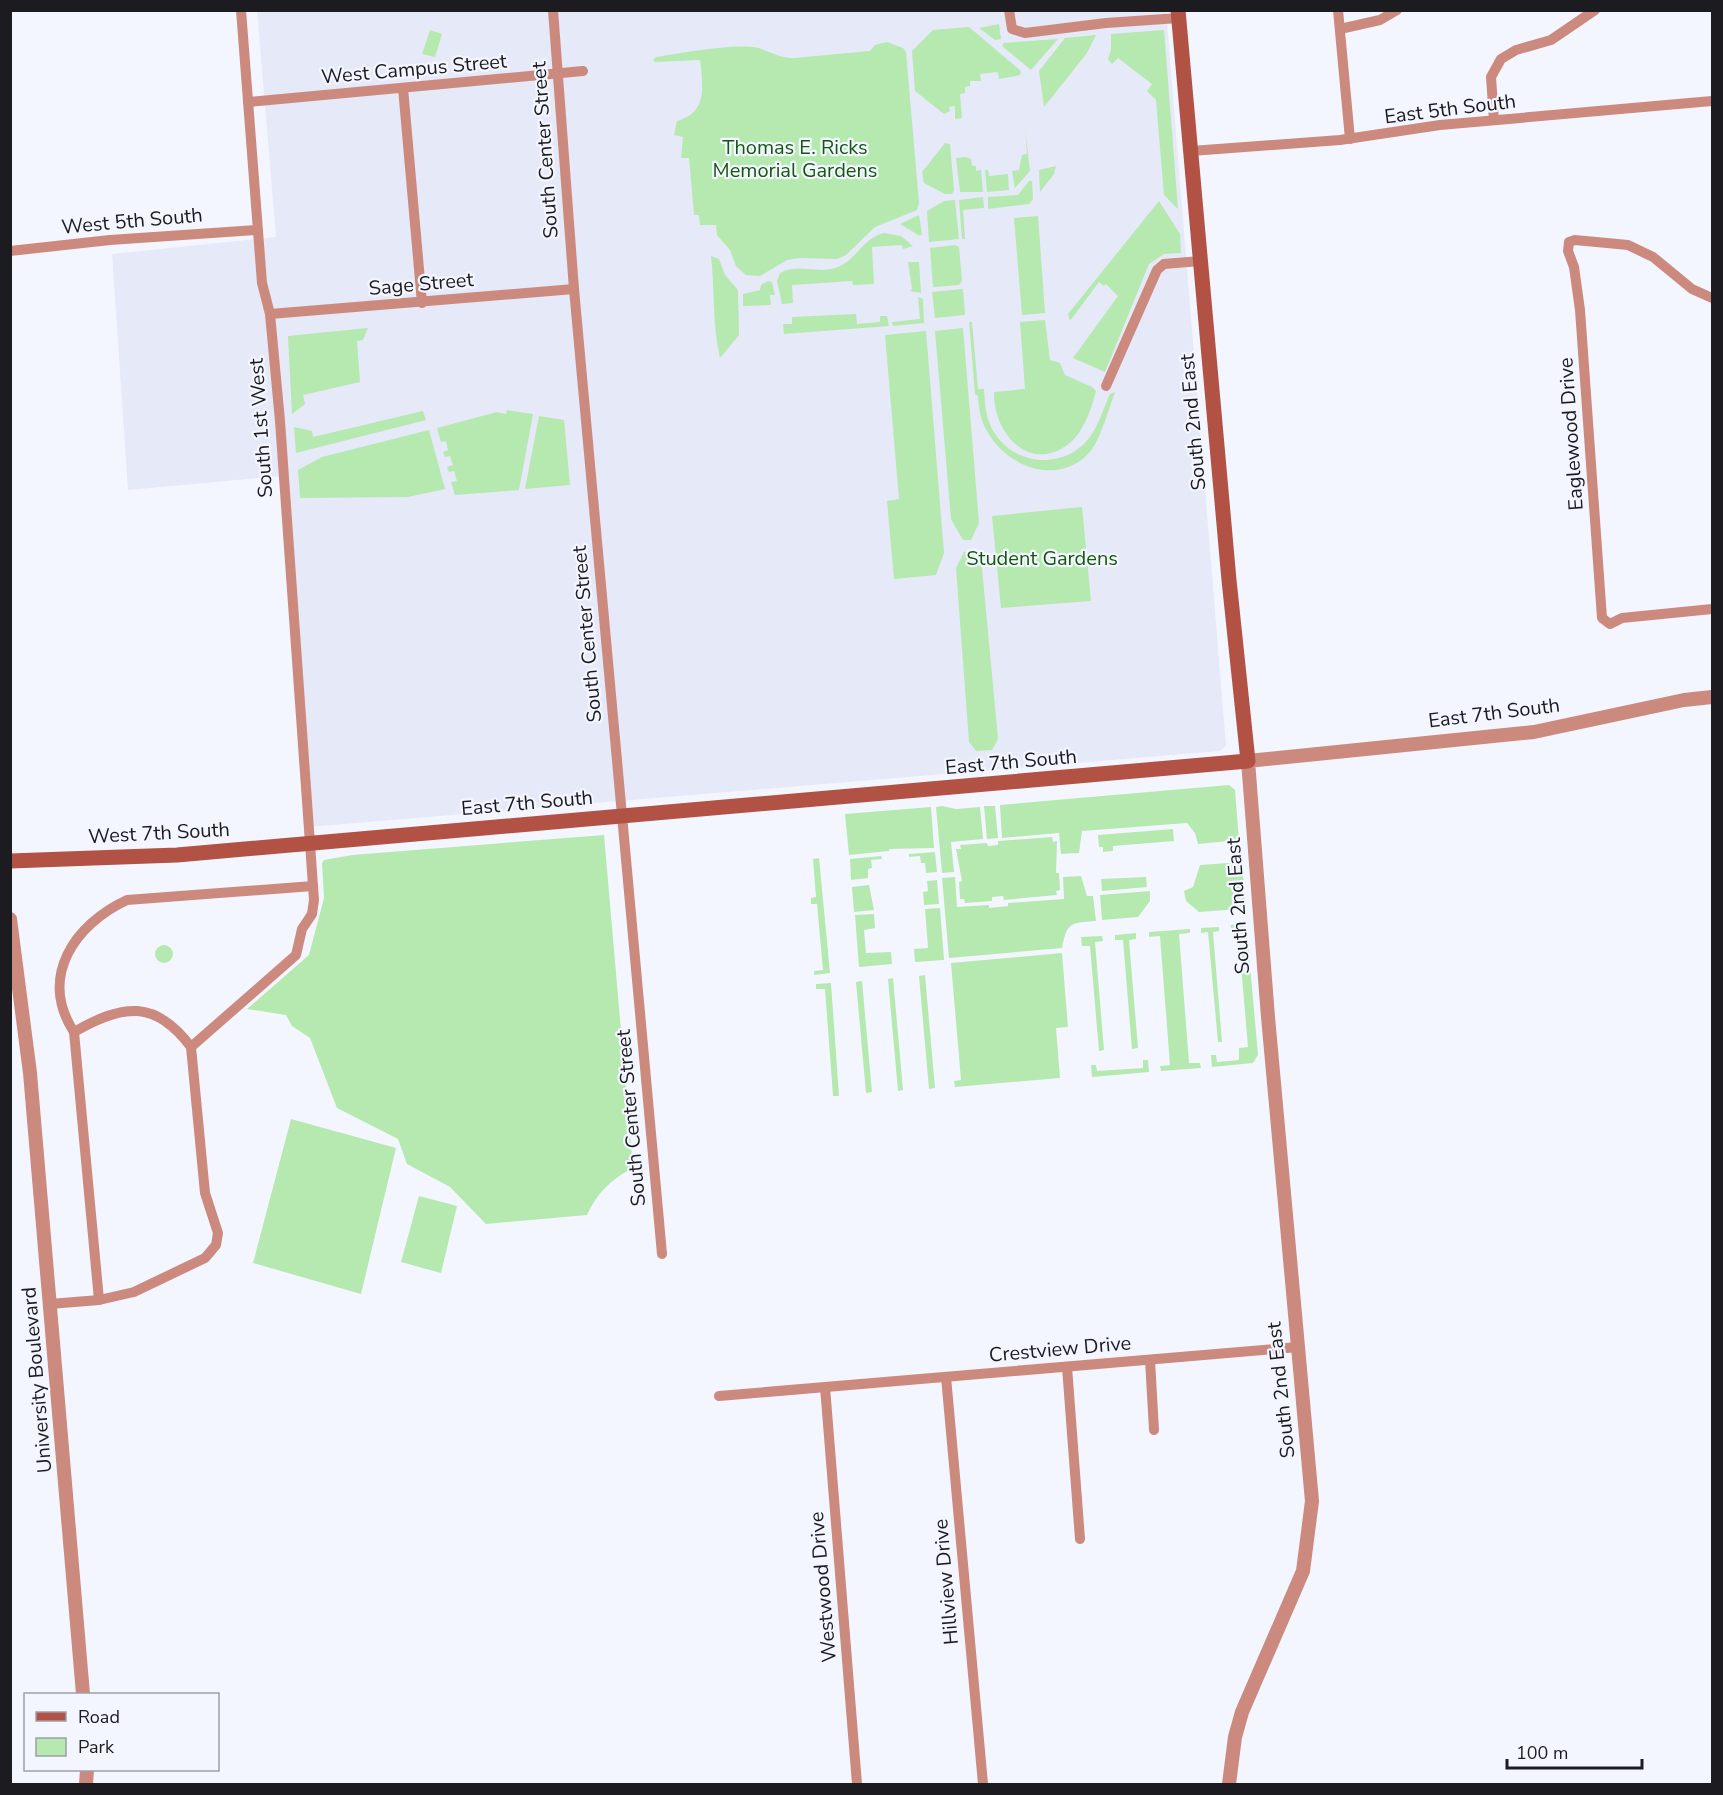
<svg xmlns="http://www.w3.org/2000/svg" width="1723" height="1795" viewBox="0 0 1723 1795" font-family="'Nunito Sans',sans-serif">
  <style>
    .built { fill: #e6e9f8 }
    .green { fill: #b5e9af }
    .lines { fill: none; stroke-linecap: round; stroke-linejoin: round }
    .minor { stroke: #cc8a7f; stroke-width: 10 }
    .tertiary { stroke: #cc8a7f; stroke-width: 14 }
    .secondary { stroke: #b15245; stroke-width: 15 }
    .labels { text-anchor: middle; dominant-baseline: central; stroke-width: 4.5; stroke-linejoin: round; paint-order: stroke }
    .street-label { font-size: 20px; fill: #1c1c20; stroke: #f4f6ff }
    .park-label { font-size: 20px; fill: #14580f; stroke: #f4f6ff }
  </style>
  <rect width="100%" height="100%" fill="#f4f6ff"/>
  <!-- built -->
  <polygon class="built" points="257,11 1166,11 1226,746 1220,751 308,827 282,476 128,490 112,254 276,237"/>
  <!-- green -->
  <g class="green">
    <polygon points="999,24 1001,39 995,40 979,28"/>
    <polygon points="969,27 1021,71 1020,75 999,79 998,72 980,74 981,81 970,81 970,86 965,87 965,93 960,94 962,118 955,119 955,106 949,107 950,111 944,114 915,91 912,51 933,30"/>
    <polygon points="430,30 442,34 435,57 422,54"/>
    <polygon points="1164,30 1178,209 1164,195 1156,100 1147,91 1152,84 1118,58 1112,64 1108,59 1111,50 1111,34"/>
    <polygon points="1096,35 1087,53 1044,107 1039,71 1065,38"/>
    <polygon points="1058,39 1031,70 1002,46 1004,43"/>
    <path d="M887,42L903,48L906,52L919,203L917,210L875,227L846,255L837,259L799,258L787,260L760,276L746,275L736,266L730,250L717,235L716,225H700L699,215H694L689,158H681L683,137L674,135L677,121C708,113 703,85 700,60L655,62L653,60L656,57C682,53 729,44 754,47C768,50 779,59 794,58L870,51L875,45Z"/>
    <polygon points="1025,129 1030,171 1015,188 1012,171 1019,170 1022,155 1027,154"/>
    <polygon points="945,143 950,144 954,190 952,194 945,194 924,183 922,172"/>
    <polygon points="966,157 971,159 972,166 976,166 976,171 981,170 983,192 960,192 956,158"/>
    <polygon points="1056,166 1054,174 1040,192 1039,170"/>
    <polygon points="985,170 988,170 989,176 1008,174 1009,190 987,192"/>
    <polygon points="1029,181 1032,181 1033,199 1029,204 988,209 988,197 1018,195"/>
    <polygon points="983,197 984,208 963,210 965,239 962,239 959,200"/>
    <polygon points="955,200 959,239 929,242 927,211 944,201"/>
    <polygon points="1159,201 1180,234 1181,253 1164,254 1149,264 1105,372 1073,358 1118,296 1106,284 1104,286 1099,282 1070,321 1068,314"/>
    <polygon points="919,215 922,234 920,236 900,224"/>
    <polygon points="1038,216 1045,313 1022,315 1014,218"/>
    <path d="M884,233L901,236L913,246L903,249L902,245L872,247L874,284L853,285L852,281L792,285L793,303L782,304L777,281L780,273C798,263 816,274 835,268C856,262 862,238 884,233Z"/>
    <polygon points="955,245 959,247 962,281 959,285 933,287 930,248"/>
    <path d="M711,256L719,259L725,275L738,290L739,335L720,358C712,323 715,291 711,256Z"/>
    <polygon points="908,262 919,262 921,293 910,291 912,289"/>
    <polygon points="768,281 772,282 775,295 770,295 771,305 743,306 743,294 760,290 761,285"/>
    <polygon points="963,289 965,315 935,318 932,292"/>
    <polygon points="918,297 923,299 924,323 893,326 892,322 920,319"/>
    <polygon points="856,314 857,324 880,322 880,316 887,316 889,326 784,334 783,324 792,324 792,317"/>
    <path d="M1045,320L1050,360L1060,363L1065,375L1092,387L1096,391C1092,407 1084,430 1072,441C1033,476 993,436 994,392L1025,389L1020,322Z"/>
    <path d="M969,322H972L978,389H984C985,400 985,412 989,422C1004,461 1053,473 1084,444C1098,430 1102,411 1110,394L1115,392C1109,408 1099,445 1087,455C1055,486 1006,466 987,431C980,420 979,408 978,396L975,394Z"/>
    <polygon points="368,328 363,340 357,341 360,382 303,395 305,404 292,414 288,336"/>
    <polygon points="963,328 979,523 971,540 963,540 951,519 935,331"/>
    <polygon points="926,331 944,553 936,575 894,579 887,501 899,499 885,335"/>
    <polygon points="507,410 533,414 519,490 455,495 451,482 457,481 454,471 449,472 447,467 453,465 450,456 445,457 443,452 448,450 446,441 441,442 437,428 497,412 506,414"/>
    <polygon points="423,411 426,420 296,453 294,427 312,431 313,437"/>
    <polygon points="539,416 564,420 570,485 525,489"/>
    <polygon points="429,430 445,489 408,497 300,498 298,470 322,457"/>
    <polygon points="1082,507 1091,601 1001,608 992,516"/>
    <polygon points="971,551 977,555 982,568 998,739 992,750 976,751 969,742 956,568 964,552"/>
    <polygon points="1229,785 1235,790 1239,840 1198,844 1195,833 1187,823 1082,831 1079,853 1061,854 1059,833 1002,838 1000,805"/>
    <polygon points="942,806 956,809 980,807 983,839 951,842 954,872 942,873 936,807"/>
    <polygon points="984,806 995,806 998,838 987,839"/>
    <polygon points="931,807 934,848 889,849 889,851 849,855 845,814"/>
    <polygon points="1173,829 1174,841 1113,846 1113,851 1103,852 1103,847 1099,847 1098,835"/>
    <path d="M604,835L633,1168C611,1179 597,1193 587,1215L486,1224L450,1187L407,1164L398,1139L337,1108L310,1038L292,1026L286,1015L247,1009L309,955L324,898L322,863L324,860L352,855Z"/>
    <polygon points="1052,837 1053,842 1057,841 1056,873 1059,873 1060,890 1056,891 1057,895 1004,900 1003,896 992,897 992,901 965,903 964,899 960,899 959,882 962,881 956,849 961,849 960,845 987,843 988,846 998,845 998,841"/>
    <polygon points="935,852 937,872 926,873 925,863 921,863 920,856 909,857 909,854"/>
    <polygon points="881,856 882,859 871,860 872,868 868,869 868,878 851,880 850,859"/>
    <polygon points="819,858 830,973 814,975 814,971 823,970 817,904 811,904 811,898 816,897 813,859"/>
    <polygon points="1242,862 1245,903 1240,909 1199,912 1186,901 1184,891 1193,887 1200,865"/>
    <path d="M1081,876L1087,896H1093L1096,921C1069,923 1067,923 1062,948L949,958L942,878L955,877L957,907L989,905V908L1008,906V903L1064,899L1063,877Z"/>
    <polygon points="1146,877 1147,887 1102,891 1101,879"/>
    <polygon points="937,880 939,904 924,905 923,892 928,891 927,881"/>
    <polygon points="869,885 874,910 854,912 852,887"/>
    <polygon points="1150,891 1150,901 1138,917 1102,920 1100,895"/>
    <polygon points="940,908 944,960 915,962 914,949 928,948 925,909"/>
    <polygon points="874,914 875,928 864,930 866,953 891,952 892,964 859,967 855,915"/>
    <polygon points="1241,924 1247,931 1258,1055 1253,1063 1212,1067 1211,1055 1216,1055 1217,1062 1239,1060 1239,1048 1248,1047 1238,930 1231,930 1231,925"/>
    <polygon points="1219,927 1219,931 1213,932 1222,1042 1218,1042 1208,932 1201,933 1201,928"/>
    <polygon points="1190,929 1190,933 1179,934 1189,1063 1200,1063 1201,1068 1161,1071 1160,1066 1170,1065 1160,936 1149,937 1149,932"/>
    <polygon points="1136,933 1136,939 1129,940 1138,1048 1132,1049 1123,940 1115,940 1115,935"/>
    <polygon points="1102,936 1103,941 1095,942 1104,1050 1099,1051 1090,946 1082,946 1081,937"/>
    <circle cx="164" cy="954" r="9"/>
    <polygon points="1062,953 1068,1027 1056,1028 1060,1078 955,1087 954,1081 961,1080 951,963"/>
    <polygon points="925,975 935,1088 929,1089 919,976"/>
    <polygon points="893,978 903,1090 898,1091 888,979"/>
    <polygon points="862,981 872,1092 866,1093 856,982"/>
    <polygon points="831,983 839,1096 833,1096 825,989 816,989 816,984"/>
    <polygon points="1143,1060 1148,1060 1149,1072 1092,1077 1091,1065 1096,1065 1097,1071 1143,1068"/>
    <polygon points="291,1119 396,1148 361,1294 253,1263"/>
    <polygon points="419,1196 457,1206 441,1273 401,1262"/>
  </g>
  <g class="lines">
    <!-- minor -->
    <g class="minor">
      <polyline points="553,10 574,289 662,1254"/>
      <polyline points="1009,10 1012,29 1025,33 1106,23 1179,18"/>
      <polyline points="1338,10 1350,139"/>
      <polyline points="1340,29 1380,20 1397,10"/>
      <polyline points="403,88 422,303"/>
      <polyline points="248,102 583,71"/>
      <polyline points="1494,120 1491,77 1501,59 1516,50 1551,40 1595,10"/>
      <polyline points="1191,151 1340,140 1440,125 1712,101"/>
      <polyline points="10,251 110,240 257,230"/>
      <polyline points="1712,298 1692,289 1653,257 1628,245 1575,240 1569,242 1568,251 1574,267 1580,310 1602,618 1610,624 1622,618 1712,609"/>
      <polyline points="270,314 574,289"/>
      <polyline points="1106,386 1157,270 1164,264 1200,261"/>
      <path d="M74,1032C123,1004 155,999 191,1047"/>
      <path d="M99,1300L74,1032C38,977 75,924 127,900L313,886"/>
      <polyline points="50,1304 99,1300 134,1292 205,1258 216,1245 218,1233 205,1193 191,1047 296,955 302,929 312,914 314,900 280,421 270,314 262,283 241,10"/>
      <polyline points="1150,1360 1154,1430"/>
      <polyline points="1067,1367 1080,1539"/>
      <polyline points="946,1377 983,1784"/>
      <polyline points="825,1387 857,1784"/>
      <polyline points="719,1396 1298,1347"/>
    </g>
    <!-- tertiary -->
    <g class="tertiary">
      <polyline points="10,919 30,1073 83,1694"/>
      <polyline points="86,1784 87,1770"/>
      <polyline points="1229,1784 1235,1737 1242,1712 1303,1571 1312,1501 1268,1017 1248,761 1534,732 1684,700 1712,697"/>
    </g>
    <!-- secondary -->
    <polyline class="secondary" points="10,861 177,855 1248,761 1229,580 1178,10"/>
  </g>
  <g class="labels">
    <!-- street labels -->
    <g class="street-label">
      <text transform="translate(414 69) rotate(-5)">West Campus Street</text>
      <text transform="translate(1450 109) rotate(-7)">East 5th South</text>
      <text transform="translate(545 150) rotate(-94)">South Center Street</text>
      <text transform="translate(132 221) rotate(-5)">West 5th South</text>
      <text transform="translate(421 284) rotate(-5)">Sage Street</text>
      <text transform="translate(1193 422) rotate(-95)">South 2nd East</text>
      <text transform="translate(261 428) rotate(-94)">South 1st West</text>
      <text transform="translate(1571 434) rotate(-94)">Eaglewood Drive</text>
      <text transform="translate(587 634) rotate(-95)">South Center Street</text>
      <text transform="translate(1494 713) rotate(-7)">East 7th South</text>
      <text transform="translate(1011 762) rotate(-5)">East 7th South</text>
      <text transform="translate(527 803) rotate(-5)">East 7th South</text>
      <text transform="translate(159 833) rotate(-3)">West 7th South</text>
      <text transform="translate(1238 906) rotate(-94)">South 2nd East</text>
      <text transform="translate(631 1118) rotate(-95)">South Center Street</text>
      <text transform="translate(1060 1349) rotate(-5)">Crestview Drive</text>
      <text transform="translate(37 1380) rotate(-95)">University Boulevard</text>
      <text transform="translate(1281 1390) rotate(-96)">South 2nd East</text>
      <text transform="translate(946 1582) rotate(-95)">Hillview Drive</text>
      <text transform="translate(823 1587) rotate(-95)">Westwood Drive</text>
    </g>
    <!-- park labels -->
    <g class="park-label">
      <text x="795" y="147">Thomas E. Ricks<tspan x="795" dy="23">Memorial Gardens</tspan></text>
      <text x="1042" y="558">Student Gardens</text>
    </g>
  </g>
  <!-- border -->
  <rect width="1723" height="1795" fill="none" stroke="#1c1c20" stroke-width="24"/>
  <!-- legend -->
  <rect x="24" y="1693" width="195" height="78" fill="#f4f6ff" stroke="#9e9fa6" stroke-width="1.5"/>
  <rect x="36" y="1712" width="30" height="9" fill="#b15245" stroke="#9e9fa6" stroke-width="1.5"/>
  <text x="78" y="1723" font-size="18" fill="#1c1c20">Road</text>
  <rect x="36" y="1738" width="30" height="18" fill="#b5e9af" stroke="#9e9fa6" stroke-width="1.5"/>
  <text x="78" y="1753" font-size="18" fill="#1c1c20">Park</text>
  <!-- scale -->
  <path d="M1507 1759v9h135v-9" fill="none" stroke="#1c1c20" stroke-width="3"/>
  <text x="1516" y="1759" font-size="18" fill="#1c1c20" stroke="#f4f6ff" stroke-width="4.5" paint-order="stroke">100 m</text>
</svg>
